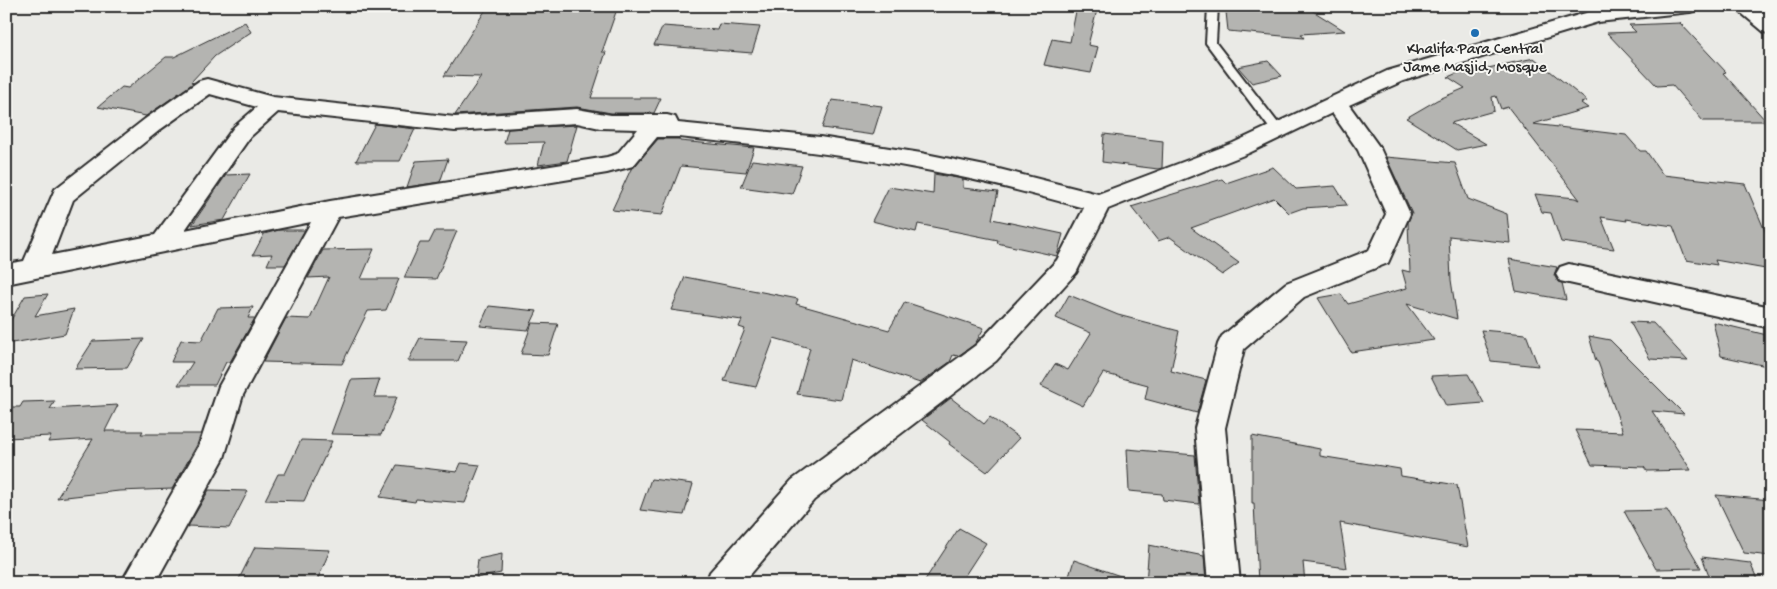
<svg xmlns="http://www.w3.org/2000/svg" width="1777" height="589" viewBox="0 0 1777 589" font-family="'Gochi Hand',sans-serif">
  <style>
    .building { fill: #b4b4b1; stroke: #2b2b2b }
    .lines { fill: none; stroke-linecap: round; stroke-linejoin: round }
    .service-casing { stroke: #2b2b2b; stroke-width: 4 }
    .minor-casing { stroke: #2b2b2b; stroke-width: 4 }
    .service { fill: #f6f6f2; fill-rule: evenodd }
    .minor { fill: #f6f6f2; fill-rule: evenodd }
    .poi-dot { fill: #1f6fb2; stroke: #f6f6f2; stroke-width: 2 }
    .labels { text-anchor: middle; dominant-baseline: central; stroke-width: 4; stroke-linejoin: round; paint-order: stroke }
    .far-poi-label { font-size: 16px; fill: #2b2b2b; stroke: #f6f6f2 }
  </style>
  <rect width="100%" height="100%" fill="#eaeae6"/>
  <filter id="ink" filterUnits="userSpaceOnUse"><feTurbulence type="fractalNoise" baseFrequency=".02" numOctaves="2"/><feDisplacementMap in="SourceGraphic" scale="10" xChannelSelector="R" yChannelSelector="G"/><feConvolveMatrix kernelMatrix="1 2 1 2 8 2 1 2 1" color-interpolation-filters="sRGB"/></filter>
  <g filter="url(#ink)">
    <!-- building -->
    <g class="building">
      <polygon points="488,6 533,8 534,6 572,6 571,9 617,9 602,52 606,52 591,98 661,98 654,113 611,113 577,107 455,115 481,77 444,76"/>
      <polygon points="1077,6 1098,6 1088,45 1098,47 1091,73 1044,65 1052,39 1070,42"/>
      <polygon points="1229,6 1305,6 1345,31 1301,34 1304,38 1228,31 1226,12 1229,12"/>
      <polygon points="245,22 251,32 215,56 191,82 194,83 146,116 98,107 122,87 128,88 166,57 174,57"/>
      <polygon points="1680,23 1726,72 1723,73 1766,121 1703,121 1672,85 1657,86 1607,33 1636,32 1629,25"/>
      <polygon points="719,24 760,27 752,53 654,45 663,26 717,30"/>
      <polygon points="1534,58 1587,101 1581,103 1588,108 1533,124 1626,135 1640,151 1646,151 1663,175 1745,184 1771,245 1771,270 1715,260 1717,265 1686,260 1673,226 1626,219 1627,221 1601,217 1614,249 1561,242 1551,213 1542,212 1535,194 1576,198 1580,200 1508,107 1501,109 1496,96 1492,97 1494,111 1451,123 1486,144 1457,150 1406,118 1437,100 1465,88 1448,77 1473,66 1479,70"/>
      <polygon points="1268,61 1282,76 1252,83 1238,67"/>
      <polygon points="832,100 882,106 873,135 822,128"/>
      <polygon points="375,124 415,129 400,161 356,161"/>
      <polygon points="577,125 567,161 538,165 544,142 504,143 508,129"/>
      <polygon points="1104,134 1163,141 1162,168 1158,169 1102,162"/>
      <polygon points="658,139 679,139 680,141 754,148 746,172 681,166 662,215 612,210 631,169 634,167"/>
      <polygon points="1386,157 1455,163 1468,199 1507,214 1510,243 1449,236 1451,280 1457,319 1407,304 1434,340 1351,352 1318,298 1341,294 1348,304 1407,288 1402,270 1410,272 1408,222 1412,213"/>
      <polygon points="448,159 440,182 407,187 416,161"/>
      <polygon points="752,160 802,166 792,194 741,187"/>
      <polygon points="1273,167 1296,189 1335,186 1347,205 1303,208 1289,213 1274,198 1191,228 1239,263 1222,275 1170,237 1158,241 1131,207 1222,179 1226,183"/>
      <polygon points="250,174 224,220 192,225 226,175"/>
      <polygon points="934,174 963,179 963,188 998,192 992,219 1063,234 1057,256 997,243 998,240 918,224 916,232 872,221 889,187 933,194"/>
      <polygon points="279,230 305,230 285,265 267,265 272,254 253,255 264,234"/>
      <polygon points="435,231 457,231 436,279 404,278 420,243 429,243"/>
      <polygon points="374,249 361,279 399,279 386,310 368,311 342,364 263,362 286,318 310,319 329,277 308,278 323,250"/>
      <polygon points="1509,259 1557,267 1554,275 1558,282 1562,283 1566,300 1516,291"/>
      <polygon points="685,277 798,299 796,304 889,330 905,302 984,328 975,344 958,356 953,355 950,362 920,383 851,360 841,400 797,394 810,348 774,338 756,387 724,381 745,329 739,327 742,320 671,310"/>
      <polygon points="48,294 35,316 74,309 65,334 6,344 6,321 11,320 25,296"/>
      <polygon points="1069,295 1118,315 1179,331 1171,371 1206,380 1197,413 1145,399 1148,385 1103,373 1083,406 1041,386 1055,364 1068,370 1091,333 1056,318"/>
      <polygon points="489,306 537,311 528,330 480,326"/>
      <polygon points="253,307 248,318 255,318 230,362 226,362 215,385 178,385 193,362 171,362 181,340 201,341 218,308"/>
      <polygon points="1630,322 1653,323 1688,361 1650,359"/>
      <polygon points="1713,322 1771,336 1771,367 1721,356"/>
      <polygon points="532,323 558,324 548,355 521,354"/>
      <polygon points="1481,330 1526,334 1538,366 1491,361"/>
      <polygon points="1589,336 1610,340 1684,414 1652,411 1691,470 1647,471 1644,467 1592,465 1575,430 1623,432 1598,362 1596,361"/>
      <polygon points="420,338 467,340 458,361 408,361"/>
      <polygon points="144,339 127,368 75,369 93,341"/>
      <polygon points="1468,374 1484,403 1446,406 1431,376"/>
      <polygon points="380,379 374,397 397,397 381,435 331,434 351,380"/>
      <polygon points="951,398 984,424 990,417 1019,438 987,472 949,444 950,442 922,420"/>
      <polygon points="55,401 50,409 118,405 105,431 143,431 141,434 201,434 197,445 172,489 119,491 57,498 93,439 48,442 51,436 6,438 6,407 20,407 23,402"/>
      <polygon points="1252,436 1320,449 1320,456 1400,469 1401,476 1457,485 1468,547 1340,523 1347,568 1303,562 1305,583 1258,583 1254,503 1252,503"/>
      <polygon points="301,440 332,441 304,501 265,500 278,474 285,474"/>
      <polygon points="1127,449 1195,455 1199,504 1163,500 1162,494 1129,491"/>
      <polygon points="461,463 480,465 465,503 416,499 415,502 380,497 397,465 457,472"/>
      <polygon points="651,479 693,484 684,515 640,510"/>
      <polygon points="209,490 248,491 229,528 188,526"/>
      <polygon points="1716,495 1771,500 1771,556 1744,553"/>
      <polygon points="1667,510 1701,568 1656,569 1624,511"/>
      <polygon points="959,528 986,543 960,583 923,583"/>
      <polygon points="1149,545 1204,556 1206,583 1146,583"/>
      <polygon points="255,547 330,550 316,583 237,583"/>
      <polygon points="502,554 501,573 476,578 478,559"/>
      <polygon points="1702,557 1750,563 1759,583 1712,583"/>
      <polygon points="1074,560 1132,580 1131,583 1067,583"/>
    </g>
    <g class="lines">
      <defs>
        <polygon id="service" points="1208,6 1218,6 1216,43 1281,127 1283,130 1281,133 1273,133 1206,43"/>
        <g id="minor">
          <path d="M1632,6H1700L1697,10L1690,12L1598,22L1403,81L1349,105L1380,148L1410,214L1388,263L1304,297L1244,349L1225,428L1240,583H1208L1195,428L1218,344L1222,336L1286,283L1369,250L1386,214L1358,150L1332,113L1249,153L1108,209L1076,273L996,361L814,500L743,583H706L710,572L792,480L976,345L1057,260L1084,208C1030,193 976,179 921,169C841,154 760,146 679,137H657L633,166L607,173L338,217L243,395L224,458L155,583H121L199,446L219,386L311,222L6,284V264L24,261L55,189L145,119L199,81L207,79L273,97L455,117L577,109L611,115H667L675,117L678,123L820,137L921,153L995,168L1098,194L1233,143L1387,71L1589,12ZM210,94L257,107L234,127L155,235L52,255L73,200L161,129ZM278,112L455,131L577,123L600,128L638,129L617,154L607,157L330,201L185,230L250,137Z"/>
          <polygon points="1733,6 1756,6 1771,18 1771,34 1764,32"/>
          <polygon points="1569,264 1771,307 1771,328 1560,281 1556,274 1560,267"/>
        </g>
      </defs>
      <!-- service casing -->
      <use href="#service" class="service-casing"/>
      <!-- minor casing -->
      <use href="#minor" class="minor-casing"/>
      <!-- service -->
      <use href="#service" class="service"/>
      <!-- minor -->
      <use href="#minor" class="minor"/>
    </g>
  </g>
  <!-- markers -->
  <circle class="poi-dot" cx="1475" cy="33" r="5"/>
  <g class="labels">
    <!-- far-poi labels -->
    <g class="far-poi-label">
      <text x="1475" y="50">Khalifa Para Central<tspan x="1475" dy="18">Jame Masjid, Mosque</tspan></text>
    </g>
  </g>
  <!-- margin -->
  <rect width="1777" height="589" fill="none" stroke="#f6f6f2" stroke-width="25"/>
  <rect x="12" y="12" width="1752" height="564" fill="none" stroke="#2b2b2b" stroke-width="2" filter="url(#ink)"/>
</svg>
